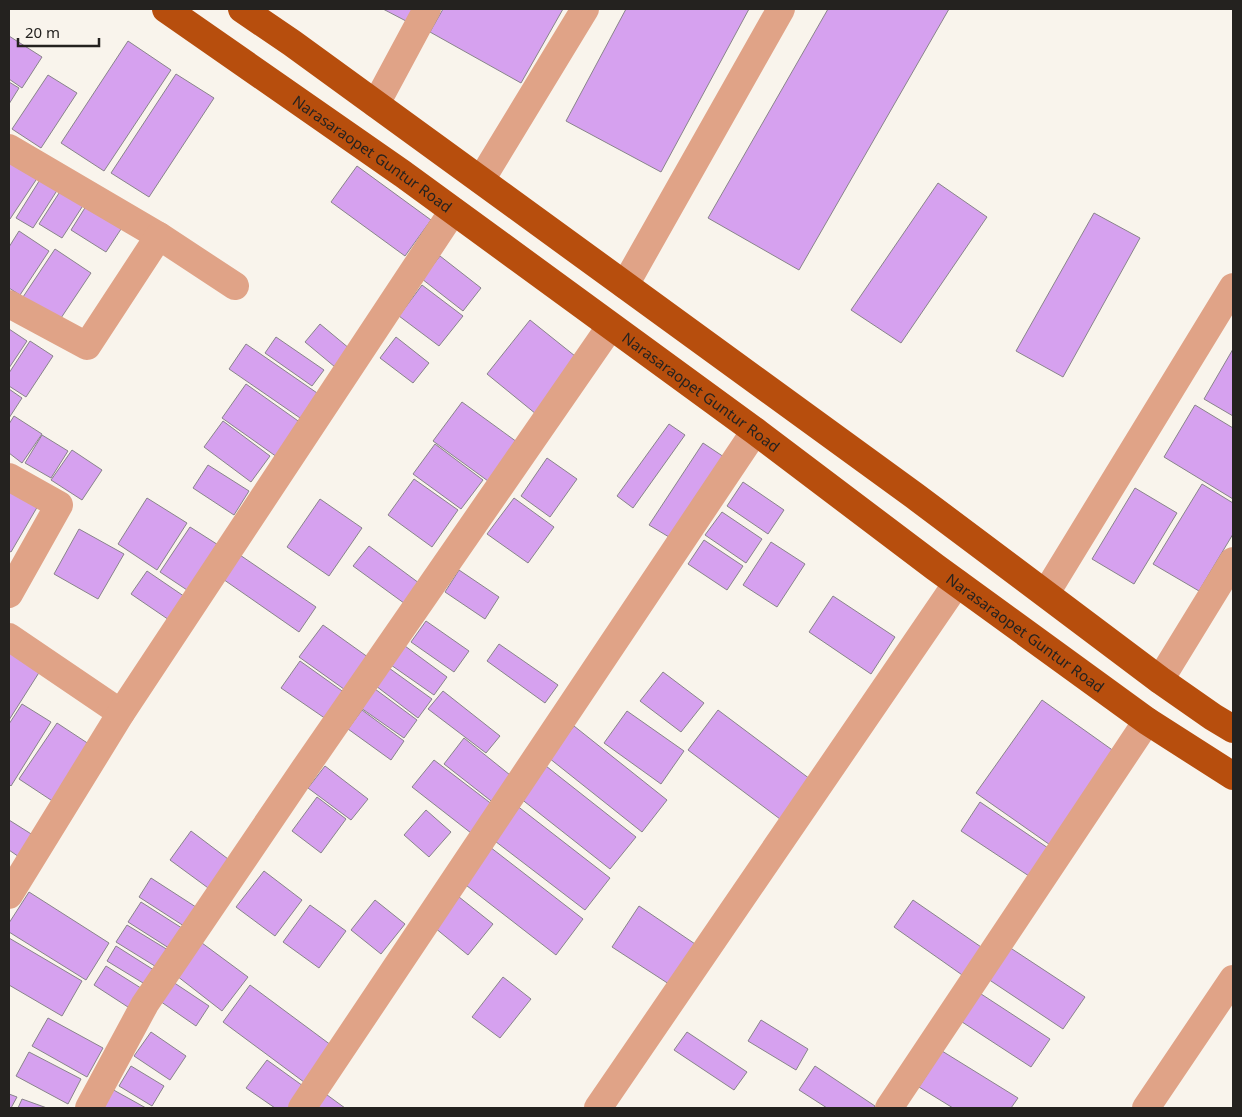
<svg xmlns="http://www.w3.org/2000/svg" width="1242" height="1117" viewBox="0 0 1242 1117" font-family="'Noto Sans',sans-serif">
  <style>
    .building { fill: #d6a1ef; stroke: #89848b }
    .lines { fill: none; stroke-linecap: round; stroke-linejoin: round }
    .minor { stroke: #e0a387; stroke-width: 28 }
    .trunk { stroke: #b74e0d; stroke-width: 28 }
    .labels { text-anchor: middle; dominant-baseline: central; stroke-width: 5; stroke-linejoin: round; paint-order: stroke }
    .street-label { font-size: 15px; fill: #24221f; stroke: #f9f4ec }
  </style>
  <rect width="100%" height="100%" fill="#f9f4ec"/>
  <!-- building -->
  <g class="building">
    <polygon points="383,9 413,9 406,21"/>
    <polygon points="443,9 563,9 521,83 430,32"/>
    <polygon points="626,9 749,9 661,172 566,121"/>
    <polygon points="828,9 949,9 799,270 708,218"/>
    <polygon points="9,36 42,57 22,88 9,79"/>
    <polygon points="128,41 171,70 104,171 61,143"/>
    <polygon points="176,74 214,98 149,197 111,173"/>
    <polygon points="48,75 77,93 41,148 12,129"/>
    <polygon points="9,82 19,88 9,104"/>
    <polygon points="9,153 40,174 10,219 9,219"/>
    <polygon points="357,166 431,220 405,256 331,202"/>
    <polygon points="41,178 58,189 33,228 16,218"/>
    <polygon points="938,183 987,217 901,343 851,310"/>
    <polygon points="61,190 84,204 62,238 39,224"/>
    <polygon points="88,203 123,226 106,252 71,230"/>
    <polygon points="1094,213 1140,238 1063,377 1016,351"/>
    <polygon points="19,231 49,251 20,295 9,288 9,247"/>
    <polygon points="55,249 91,273 59,321 23,297"/>
    <polygon points="440,256 481,288 463,311 422,279"/>
    <polygon points="422,285 463,316 439,346 399,316"/>
    <polygon points="530,320 580,360 536,414 487,374"/>
    <polygon points="320,324 350,349 335,367 305,342"/>
    <polygon points="9,329 27,341 9,368"/>
    <polygon points="276,337 324,370 312,386 265,353"/>
    <polygon points="396,337 429,363 413,383 380,358"/>
    <polygon points="30,341 53,356 26,397 9,386 9,373"/>
    <polygon points="246,344 320,395 303,420 229,369"/>
    <polygon points="1233,349 1233,416 1204,399"/>
    <polygon points="246,384 301,423 277,457 222,418"/>
    <polygon points="9,389 22,398 9,418"/>
    <polygon points="462,402 517,442 488,481 433,441"/>
    <polygon points="1195,405 1233,428 1233,499 1164,457"/>
    <polygon points="14,416 42,434 22,463 9,453 9,424"/>
    <polygon points="223,421 270,456 251,482 204,447"/>
    <polygon points="669,424 685,435 633,508 617,496"/>
    <polygon points="42,435 68,451 51,478 25,463"/>
    <polygon points="703,443 727,459 674,540 649,525"/>
    <polygon points="435,444 483,480 461,509 413,474"/>
    <polygon points="72,450 102,470 82,500 51,480"/>
    <polygon points="547,458 577,479 550,517 521,496"/>
    <polygon points="208,465 249,491 234,515 193,488"/>
    <polygon points="414,479 458,510 432,547 388,515"/>
    <polygon points="743,482 784,510 768,534 727,506"/>
    <polygon points="1202,484 1233,503 1233,534 1199,591 1153,564"/>
    <polygon points="9,486 39,504 11,552 9,551"/>
    <polygon points="1135,488 1177,513 1134,584 1092,559"/>
    <polygon points="147,498 187,523 157,570 118,544"/>
    <polygon points="514,498 554,527 528,563 487,534"/>
    <polygon points="320,499 362,528 329,576 287,547"/>
    <polygon points="722,512 762,539 746,563 705,535"/>
    <polygon points="190,527 223,548 193,594 160,572"/>
    <polygon points="79,529 124,554 98,599 54,574"/>
    <polygon points="704,540 743,566 727,590 688,564"/>
    <polygon points="771,542 805,564 777,607 743,585"/>
    <polygon points="369,546 423,586 408,606 353,566"/>
    <polygon points="237,553 316,607 299,632 220,577"/>
    <polygon points="459,570 499,597 485,619 445,592"/>
    <polygon points="147,571 191,601 175,624 131,594"/>
    <polygon points="833,596 895,637 871,674 809,632"/>
    <polygon points="426,621 469,651 454,672 411,642"/>
    <polygon points="323,625 372,660 348,692 299,657"/>
    <polygon points="499,644 558,685 545,703 487,661"/>
    <polygon points="405,646 447,677 434,695 391,665"/>
    <polygon points="9,651 40,671 9,720"/>
    <polygon points="300,661 345,693 326,719 281,688"/>
    <polygon points="389,668 432,699 418,718 376,686"/>
    <polygon points="663,672 704,703 681,732 640,701"/>
    <polygon points="375,689 417,720 404,738 361,708"/>
    <polygon points="443,691 500,736 486,753 428,709"/>
    <polygon points="1042,700 1118,754 1053,847 976,793"/>
    <polygon points="22,704 51,722 11,786 9,784 9,724"/>
    <polygon points="362,710 404,741 391,760 348,729"/>
    <polygon points="718,710 818,785 788,825 688,750"/>
    <polygon points="627,711 684,751 661,784 604,743"/>
    <polygon points="57,723 98,750 60,806 19,779"/>
    <polygon points="574,726 667,800 642,832 549,758"/>
    <polygon points="464,738 515,779 495,804 444,764"/>
    <polygon points="434,760 493,805 471,833 412,787"/>
    <polygon points="325,766 368,799 351,820 308,788"/>
    <polygon points="546,766 636,837 610,869 520,798"/>
    <polygon points="317,797 346,819 321,853 292,831"/>
    <polygon points="980,802 1051,850 1032,878 961,831"/>
    <polygon points="516,805 610,878 585,910 491,838"/>
    <polygon points="426,810 451,832 429,857 404,835"/>
    <polygon points="9,820 36,837 22,859 9,850"/>
    <polygon points="191,831 236,865 215,893 170,860"/>
    <polygon points="490,847 583,919 556,955 462,882"/>
    <polygon points="264,871 302,900 275,936 236,907"/>
    <polygon points="151,878 199,909 187,928 139,897"/>
    <polygon points="29,892 109,943 86,980 9,932 9,923"/>
    <polygon points="454,893 493,924 468,955 429,923"/>
    <polygon points="375,900 405,924 381,954 351,930"/>
    <polygon points="913,900 984,949 965,977 894,927"/>
    <polygon points="141,902 185,930 172,950 128,922"/>
    <polygon points="310,905 346,931 319,968 283,942"/>
    <polygon points="639,906 698,946 672,986 612,947"/>
    <polygon points="127,925 168,950 158,968 116,942"/>
    <polygon points="9,938 82,981 62,1016 9,985"/>
    <polygon points="202,943 248,977 222,1011 177,976"/>
    <polygon points="116,946 157,972 148,986 107,961"/>
    <polygon points="1009,947 1085,997 1063,1029 988,979"/>
    <polygon points="106,966 144,990 131,1009 94,985"/>
    <polygon points="503,977 531,999 500,1038 472,1017"/>
    <polygon points="170,980 209,1006 196,1026 157,999"/>
    <polygon points="250,985 339,1051 312,1088 223,1022"/>
    <polygon points="975,990 1050,1039 1031,1067 956,1018"/>
    <polygon points="48,1018 103,1048 87,1077 32,1046"/>
    <polygon points="761,1020 808,1049 796,1070 748,1041"/>
    <polygon points="151,1032 186,1056 170,1080 134,1056"/>
    <polygon points="687,1032 747,1072 734,1090 674,1050"/>
    <polygon points="942,1051 1018,1098 1011,1108 953,1108 919,1087"/>
    <polygon points="29,1052 81,1079 68,1104 16,1076"/>
    <polygon points="267,1060 310,1091 297,1108 275,1108 246,1088"/>
    <polygon points="131,1066 164,1086 152,1106 119,1086"/>
    <polygon points="815,1066 875,1106 874,1108 827,1108 799,1090"/>
    <polygon points="110,1088 146,1108 99,1108"/>
    <polygon points="323,1092 345,1108 311,1108"/>
    <polygon points="9,1094 17,1097 11,1108 9,1108"/>
    <polygon points="22,1099 47,1108 18,1108"/>
  </g>
  <g class="lines">
    <!-- minor -->
    <g class="minor">
      <polyline points="376,104 427,9"/>
      <polyline points="9,148 159,236"/>
      <polyline points="481,180 585,9"/>
      <polyline points="625,285 781,9"/>
      <polyline points="9,304 87,346 159,236 235,286"/>
      <polyline points="9,477 59,505 9,594"/>
      <polyline points="1046,593 1233,287"/>
      <polyline points="9,637 121,713"/>
      <polyline points="1160,680 1233,561"/>
      <polyline points="9,895 121,713 453,211"/>
      <polyline points="89,1108 145,1004 301,774 610,327"/>
      <polyline points="302,1108 755,431"/>
      <polyline points="598,1108 957,583"/>
      <polyline points="889,1108 1147,721"/>
      <polyline points="1146,1108 1233,979"/>
    </g>
    <!-- trunk -->
    <g class="trunk">
      <path id="s1" d="M166,9L403,174L755,431L935,567L1147,721L1233,776"/>
      <polyline points="242,9 292,43 915,496 1160,680 1213,717 1233,729"/>
    </g>
  </g>
  <g class="labels">
    <!-- street labels -->
    <g class="street-label">
      <text stroke="none"><textPath href="#s1" startOffset="252">Narasaraopet Guntur Road</textPath></text>
      <text stroke="none"><textPath href="#s1" startOffset="658">Narasaraopet Guntur Road</textPath></text>
      <text stroke="none"><textPath href="#s1" startOffset="1062">Narasaraopet Guntur Road</textPath></text>
    </g>
  </g>
  <!-- border -->
  <rect width="1242" height="1117" fill="none" stroke="#24221f" stroke-width="20"/>
  <!-- scale -->
  <path d="M18 38v8h81v-8" fill="none" stroke="#24221f" stroke-width="2.5"/>
  <text x="25" y="38" font-size="15" fill="#24221f" stroke="#f9f4ec" stroke-width="4" paint-order="stroke">20 m</text>
</svg>
